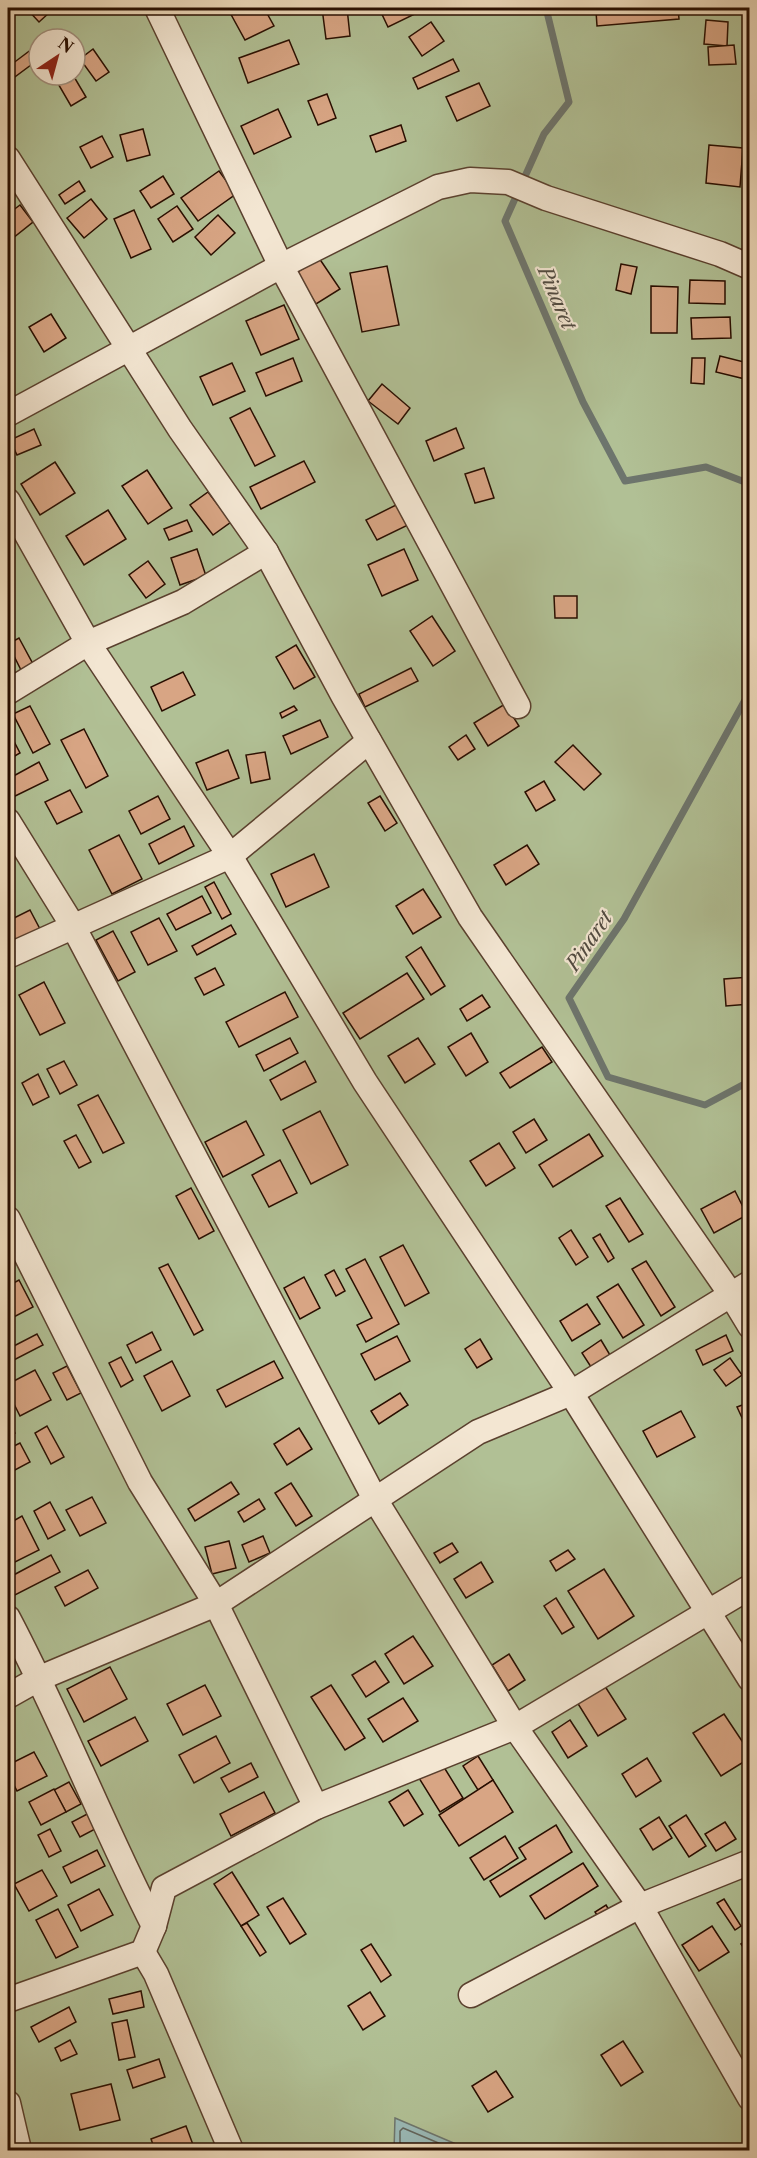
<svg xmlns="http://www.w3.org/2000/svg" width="757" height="2158" viewBox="0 0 757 2158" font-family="'Libre Caslon Text',serif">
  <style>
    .green { fill: #b1c095; stroke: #6d674a; stroke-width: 1.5; fill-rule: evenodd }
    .water { fill: #9ab9b6; stroke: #6d756d; stroke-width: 1.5 }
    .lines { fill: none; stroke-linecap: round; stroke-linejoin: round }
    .shore { stroke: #62645b; stroke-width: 1.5 }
    .stream { stroke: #6d756d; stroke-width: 7 }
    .building { fill: #d8a584; stroke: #290e00; stroke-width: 1.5 }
    .street-casing { stroke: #5a402e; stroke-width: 27 }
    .street { stroke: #f3e6d2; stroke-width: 24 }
    .labels { text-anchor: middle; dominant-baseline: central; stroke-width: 4.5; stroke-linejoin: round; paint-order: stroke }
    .water-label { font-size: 20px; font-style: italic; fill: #514a40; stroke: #f3e6d2 }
  </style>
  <rect width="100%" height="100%" fill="#ecd8b9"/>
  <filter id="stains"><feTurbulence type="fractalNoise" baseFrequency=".00333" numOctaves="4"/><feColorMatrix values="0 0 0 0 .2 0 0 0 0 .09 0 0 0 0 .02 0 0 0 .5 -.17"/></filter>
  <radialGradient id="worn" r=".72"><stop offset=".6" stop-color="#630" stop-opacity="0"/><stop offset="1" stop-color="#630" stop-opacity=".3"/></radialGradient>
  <!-- green -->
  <path class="green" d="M8,8H749V2150H8ZM39,39H75V75H39Z"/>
  <!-- water -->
  <polygon class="water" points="395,2118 470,2150 394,2150"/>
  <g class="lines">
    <!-- shore -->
    <polyline class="shore" points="400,2150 400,2131 403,2128 455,2150"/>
    <!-- stream -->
    <g class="stream">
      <polyline points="546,8 569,102 544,134 505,221 583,402 625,481 706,467 750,484"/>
      <polyline points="750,691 624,919 569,998 608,1077 705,1105 750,1081"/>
    </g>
  </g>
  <!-- building -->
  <g class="building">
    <polygon points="26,8 46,8 50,12 39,22"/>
    <polygon points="264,8 274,26 245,40 228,9"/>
    <polygon points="322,8 347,8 350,36 326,39"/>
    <polygon points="379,8 417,8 419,12 388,27"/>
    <polygon points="640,8 678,8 679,19 597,26 596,11"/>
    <polygon points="706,20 728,22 727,46 704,44"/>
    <polygon points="431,22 444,41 422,56 409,37"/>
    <polygon points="289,40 299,64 248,83 239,58"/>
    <polygon points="750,42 750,70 746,43"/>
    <polygon points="734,45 736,64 709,65 708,47"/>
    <polygon points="36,46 39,59 8,82 8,67"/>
    <polygon points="93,49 109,72 96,81 80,59"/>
    <polygon points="453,59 459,71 418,89 413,78"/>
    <polygon points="53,75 73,75 86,97 71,106"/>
    <polygon points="479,83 490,106 457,121 446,97"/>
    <polygon points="327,94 336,118 318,125 308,101"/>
    <polygon points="278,109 291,137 254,154 241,126"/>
    <polygon points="401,125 406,141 376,152 370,136"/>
    <polygon points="143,129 150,155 127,161 120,135"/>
    <polygon points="102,136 113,157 91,168 80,147"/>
    <polygon points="709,145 743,148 740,187 706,183"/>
    <polygon points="219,171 236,194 198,221 181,198"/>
    <polygon points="163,176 174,194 151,208 140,191"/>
    <polygon points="79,181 85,191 65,204 59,195"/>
    <polygon points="91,199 107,219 84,238 67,218"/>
    <polygon points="20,205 33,222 8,242 8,214"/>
    <polygon points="177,206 193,229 173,242 158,219"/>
    <polygon points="134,210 151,249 131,258 114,219"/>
    <polygon points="218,215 235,233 211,255 195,237"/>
    <polygon points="319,258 340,289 316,304 296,273"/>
    <polygon points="621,264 637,267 631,294 616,290"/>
    <polygon points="387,266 399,325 362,332 350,273"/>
    <polygon points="690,280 725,281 725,304 689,303"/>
    <polygon points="651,286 678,287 677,333 651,333"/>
    <polygon points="284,305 299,339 261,355 246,321"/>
    <polygon points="51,314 66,338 44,352 29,327"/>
    <polygon points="730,317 731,338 692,339 691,318"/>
    <rect x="747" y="318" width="3" height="33"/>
    <polygon points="720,356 748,363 745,379 716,372"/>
    <polygon points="293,358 302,381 266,396 256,373"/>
    <polygon points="692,358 705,358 704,384 691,383"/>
    <polygon points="232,363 245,391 213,405 200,377"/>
    <polygon points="382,384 410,408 398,424 368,401"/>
    <polygon points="250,408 275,456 255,466 230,418"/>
    <polygon points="456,428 464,448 434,461 426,441"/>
    <polygon points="34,429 41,445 17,455 10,440"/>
    <polygon points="304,461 315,482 261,509 250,487"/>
    <polygon points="55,462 75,493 40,515 21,484"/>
    <polygon points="484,468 494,498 475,503 465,474"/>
    <polygon points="147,470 172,508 148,524 122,486"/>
    <polygon points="208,492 231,522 213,535 190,505"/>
    <polygon points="398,504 408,525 377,540 366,520"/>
    <polygon points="108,510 126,539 84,565 66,536"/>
    <polygon points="187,520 192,531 169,540 164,529"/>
    <polygon points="197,549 206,576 180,585 171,558"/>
    <polygon points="404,549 418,580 382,596 368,565"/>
    <polygon points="148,561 165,584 146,598 129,575"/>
    <polygon points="554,596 577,596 577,618 555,618"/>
    <polygon points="432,616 455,651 433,666 410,631"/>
    <polygon points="19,638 33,664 21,670 8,644"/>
    <polygon points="296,645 315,677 294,689 276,657"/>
    <polygon points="411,668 418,681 365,707 359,694"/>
    <polygon points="183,672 195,695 162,711 151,687"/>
    <polygon points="505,704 519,726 488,746 474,723"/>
    <polygon points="30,706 50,744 33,753 13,714"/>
    <polygon points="294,706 297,710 282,718 280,713"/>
    <polygon points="320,720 328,737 291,754 283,736"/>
    <polygon points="84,729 108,776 86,788 61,740"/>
    <polygon points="8,730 20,753 8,760"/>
    <polygon points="466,735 475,749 458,760 449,747"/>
    <polygon points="573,745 601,774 584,790 555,762"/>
    <polygon points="228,750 239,778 207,790 196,763"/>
    <polygon points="265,752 270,779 251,783 246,755"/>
    <polygon points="39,762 48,780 9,799 8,779"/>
    <polygon points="544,781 555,800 536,811 525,792"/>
    <polygon points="70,790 82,812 57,824 45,802"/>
    <polygon points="158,796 170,819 141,834 129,811"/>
    <polygon points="380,796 397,823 385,831 368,803"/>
    <polygon points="184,826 194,846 159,864 149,844"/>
    <polygon points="119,835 142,879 112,894 89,850"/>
    <polygon points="527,845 539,864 506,885 494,865"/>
    <polygon points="314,854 329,887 286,907 271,874"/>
    <polygon points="214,882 231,914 222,919 205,887"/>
    <polygon points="423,889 441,917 413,934 396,906"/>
    <polygon points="202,896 211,913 176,930 167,914"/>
    <polygon points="30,910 41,931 13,945 8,933 8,921"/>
    <polygon points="159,918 177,951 148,965 131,932"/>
    <polygon points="231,925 236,934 197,955 192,946"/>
    <polygon points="113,931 135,972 118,981 96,940"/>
    <polygon points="421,947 445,986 431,995 406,957"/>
    <polygon points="215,968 224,985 204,995 195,978"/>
    <polygon points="407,973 424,999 360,1039 343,1013"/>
    <polygon points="750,977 750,1004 726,1006 724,979"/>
    <polygon points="44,982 65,1023 40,1035 19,995"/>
    <polygon points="285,992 298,1017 239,1047 226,1022"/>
    <polygon points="482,995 490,1007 467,1021 460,1009"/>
    <polygon points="471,1033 488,1062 466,1076 448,1047"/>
    <polygon points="290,1038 298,1053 264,1071 256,1055"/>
    <polygon points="418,1038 435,1064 405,1083 388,1056"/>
    <polygon points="542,1047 552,1062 510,1088 500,1073"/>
    <polygon points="64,1061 77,1085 60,1094 47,1069"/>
    <polygon points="305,1061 316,1082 281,1100 270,1080"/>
    <polygon points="38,1074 49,1097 33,1105 22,1083"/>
    <polygon points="98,1095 124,1143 103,1153 78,1105"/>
    <polygon points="320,1111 348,1165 311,1184 283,1130"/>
    <polygon points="534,1119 547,1140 526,1153 513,1132"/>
    <polygon points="246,1121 264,1155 223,1177 205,1142"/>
    <polygon points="589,1134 603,1156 553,1187 539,1165"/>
    <polygon points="76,1135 91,1162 79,1168 64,1141"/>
    <polygon points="499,1143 515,1168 486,1186 470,1161"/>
    <polygon points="750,1145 750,1160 743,1149"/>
    <polygon points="280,1160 297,1193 269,1207 252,1175"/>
    <polygon points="191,1188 214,1231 199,1239 176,1196"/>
    <polygon points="735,1191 747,1215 714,1233 701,1209"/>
    <polygon points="620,1198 643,1234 629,1242 606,1206"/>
    <polygon points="571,1230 588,1257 576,1265 559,1238"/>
    <polygon points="600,1234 614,1258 608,1262 593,1238"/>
    <polygon points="403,1245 429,1293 405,1306 380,1257"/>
    <polygon points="365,1259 399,1324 366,1342 357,1325 372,1318 346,1269"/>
    <polygon points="646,1261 675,1307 661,1316 632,1269"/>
    <polygon points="168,1264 203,1330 194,1335 159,1268"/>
    <polygon points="334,1270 345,1291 336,1296 325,1275"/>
    <polygon points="304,1277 320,1308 300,1319 284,1288"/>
    <polygon points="19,1280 33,1307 8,1320 8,1286"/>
    <polygon points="618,1284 644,1325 623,1338 597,1297"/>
    <polygon points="587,1304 600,1324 572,1341 560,1321"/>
    <polygon points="152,1332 161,1350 136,1363 127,1345"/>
    <polygon points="37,1334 43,1345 8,1363 8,1349"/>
    <polygon points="726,1335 733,1351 703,1365 696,1350"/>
    <polygon points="397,1336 410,1361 375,1380 361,1354"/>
    <polygon points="480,1339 492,1359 477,1368 465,1349"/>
    <polygon points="601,1340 610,1355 591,1367 582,1353"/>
    <polygon points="121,1357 133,1380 121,1387 109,1363"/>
    <polygon points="730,1358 742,1375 726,1386 714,1370"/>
    <polygon points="172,1361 190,1396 162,1411 144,1376"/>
    <polygon points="274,1361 283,1378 226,1407 217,1390"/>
    <polygon points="67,1366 81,1393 67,1400 53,1373"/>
    <polygon points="35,1370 51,1400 20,1416 8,1392 8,1384"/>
    <polygon points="400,1393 408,1405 379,1424 371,1411"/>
    <polygon points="750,1402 750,1435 737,1407"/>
    <polygon points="681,1411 695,1437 657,1457 643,1431"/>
    <polygon points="8,1419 15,1433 8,1436"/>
    <polygon points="47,1426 64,1457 51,1464 35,1433"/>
    <polygon points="299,1428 312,1449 287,1465 274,1444"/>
    <polygon points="20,1443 30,1462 15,1470 8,1455 8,1449"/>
    <polygon points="231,1482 239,1494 195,1521 188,1509"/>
    <polygon points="291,1483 312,1516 296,1526 275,1493"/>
    <polygon points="92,1497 106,1523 80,1536 66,1510"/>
    <polygon points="259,1499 265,1509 244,1522 238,1512"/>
    <polygon points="50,1502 65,1530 48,1539 34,1511"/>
    <polygon points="22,1516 39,1550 13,1563 8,1552 8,1524"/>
    <polygon points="263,1536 270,1553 249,1562 242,1545"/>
    <polygon points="229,1541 236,1568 212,1574 205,1547"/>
    <polygon points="452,1543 458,1552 440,1563 434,1553"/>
    <polygon points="568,1550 575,1559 556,1571 550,1561"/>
    <polygon points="51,1555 60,1572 13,1596 8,1578"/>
    <polygon points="481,1562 493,1582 466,1598 454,1579"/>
    <polygon points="604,1569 634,1616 598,1639 568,1591"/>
    <polygon points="88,1570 98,1588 65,1606 55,1587"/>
    <polygon points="556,1598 574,1627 562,1634 544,1606"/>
    <polygon points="413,1636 433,1666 404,1684 385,1654"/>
    <polygon points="8,1644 15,1658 8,1661"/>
    <polygon points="509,1654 525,1680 508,1691 492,1665"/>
    <polygon points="375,1661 389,1682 366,1697 352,1675"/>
    <polygon points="110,1667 127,1699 84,1722 67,1689"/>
    <polygon points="599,1677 626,1719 598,1736 572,1694"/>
    <polygon points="205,1685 221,1716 183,1735 167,1704"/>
    <polygon points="331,1685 365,1738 345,1750 311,1697"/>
    <polygon points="403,1698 418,1721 383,1742 368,1719"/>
    <polygon points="724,1714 750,1753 750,1758 721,1776 693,1733"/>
    <polygon points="135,1717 148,1741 101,1766 88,1741"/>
    <polygon points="570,1720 587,1746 568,1758 552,1732"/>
    <polygon points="216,1736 230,1763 194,1783 179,1755"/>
    <polygon points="34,1752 47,1776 17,1791 8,1773 8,1765"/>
    <polygon points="478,1756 493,1780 478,1790 463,1766"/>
    <polygon points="647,1758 661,1781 636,1797 622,1774"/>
    <polygon points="251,1763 258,1777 229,1792 221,1778"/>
    <polygon points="442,1764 463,1798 440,1812 419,1778"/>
    <polygon points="493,1780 513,1812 459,1846 439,1815"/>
    <polygon points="69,1782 81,1804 66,1812 54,1790"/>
    <polygon points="54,1789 66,1812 41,1825 29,1802"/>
    <polygon points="408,1790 423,1814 404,1826 389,1802"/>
    <polygon points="264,1792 275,1813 231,1836 220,1814"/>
    <polygon points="91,1812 99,1827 80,1837 72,1822"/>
    <polygon points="686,1815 706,1846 689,1857 669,1826"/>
    <polygon points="659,1817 672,1838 653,1850 640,1829"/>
    <polygon points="725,1822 736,1839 716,1851 705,1834"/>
    <polygon points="556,1825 572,1852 500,1897 490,1881 526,1859 519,1848"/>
    <polygon points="50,1829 61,1851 49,1857 38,1835"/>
    <polygon points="505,1836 518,1858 484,1880 470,1858"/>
    <polygon points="97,1850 105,1866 71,1883 63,1867"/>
    <polygon points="583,1863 598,1886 545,1919 530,1896"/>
    <polygon points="42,1870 57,1896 29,1911 14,1884"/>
    <polygon points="232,1872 259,1915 241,1926 214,1884"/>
    <polygon points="99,1889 113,1915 81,1931 68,1905"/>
    <polygon points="283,1898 306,1934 290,1944 267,1907"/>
    <polygon points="724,1899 741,1926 735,1930 717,1903"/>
    <polygon points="606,1905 612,1915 601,1921 595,1912"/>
    <polygon points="58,1909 78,1947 56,1958 36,1920"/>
    <polygon points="247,1923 266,1952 260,1956 241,1926"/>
    <polygon points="712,1926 729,1952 699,1971 682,1945"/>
    <polygon points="750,1938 750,1957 741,1944"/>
    <polygon points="371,1944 391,1975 381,1982 361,1950"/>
    <polygon points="141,1991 144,2007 113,2014 109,1999"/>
    <polygon points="370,1992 385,2016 363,2030 348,2006"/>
    <polygon points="69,2007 76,2022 39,2042 31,2027"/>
    <polygon points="127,2020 135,2057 119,2060 112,2023"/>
    <polygon points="750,2036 750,2051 743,2040"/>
    <polygon points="70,2040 77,2054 61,2061 55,2048"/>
    <polygon points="623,2041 643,2072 621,2086 601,2055"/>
    <polygon points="159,2059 165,2077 133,2088 127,2070"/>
    <polygon points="496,2071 513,2097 488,2112 472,2086"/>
    <polygon points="111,2084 120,2120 80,2130 71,2094"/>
    <polygon points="186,2126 195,2150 155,2150 151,2139"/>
  </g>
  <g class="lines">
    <defs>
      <g id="street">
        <polyline points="157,8 281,266 518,706"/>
        <polyline points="8,159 180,429 266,552 344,697 470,917 730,1293 750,1326"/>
        <polyline points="8,414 281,266 438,187 470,180 508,182 546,198 720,254 750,267"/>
        <polyline points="8,501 88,643 230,856 365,1082 571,1393 750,1679"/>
        <polyline points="8,692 88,643 183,602 266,552"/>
        <polyline points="8,821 73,926 376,1501 515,1727 640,1906 750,2098"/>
        <polyline points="8,956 230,856 369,741"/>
        <polyline points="8,1219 140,1482 216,1604 316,1807"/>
        <path d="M8,1618C61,1718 102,1824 154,1926"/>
        <polyline points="8,1696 40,1678 216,1604 478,1432 571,1393 750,1283"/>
        <polyline points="143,1952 156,1974 231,2150"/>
        <polyline points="471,1995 640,1906 750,1862"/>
        <polyline points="8,2000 143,1952 154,1926 164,1888 316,1807 515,1727 750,1587"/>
        <polyline points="8,2103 19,2150"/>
      </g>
    </defs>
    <!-- street casing -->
    <use href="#street" class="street-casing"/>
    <!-- street -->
    <use href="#street" class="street"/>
  </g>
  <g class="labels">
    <!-- water labels -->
    <g class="water-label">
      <text transform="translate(557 298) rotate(67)">Pinaret</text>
      <text transform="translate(589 941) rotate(-56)">Pinaret</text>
    </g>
  </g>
  <!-- margin -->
  <rect width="757" height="2158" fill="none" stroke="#ecd8b9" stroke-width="30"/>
  <rect x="9" y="9" width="739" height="2140" fill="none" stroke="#290e00" stroke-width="3"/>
  <rect x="15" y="15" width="727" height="2128" fill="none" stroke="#290e00" stroke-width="1.5"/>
  <!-- north arrow -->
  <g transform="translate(57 57) rotate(36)"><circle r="28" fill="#f3e6d2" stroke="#a2907e" stroke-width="1.5"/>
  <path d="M0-4.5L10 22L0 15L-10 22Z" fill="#8f2418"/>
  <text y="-9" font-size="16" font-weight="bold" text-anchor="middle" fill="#290e00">N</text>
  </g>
  <rect width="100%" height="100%" filter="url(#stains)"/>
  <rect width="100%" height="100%" fill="url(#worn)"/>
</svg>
